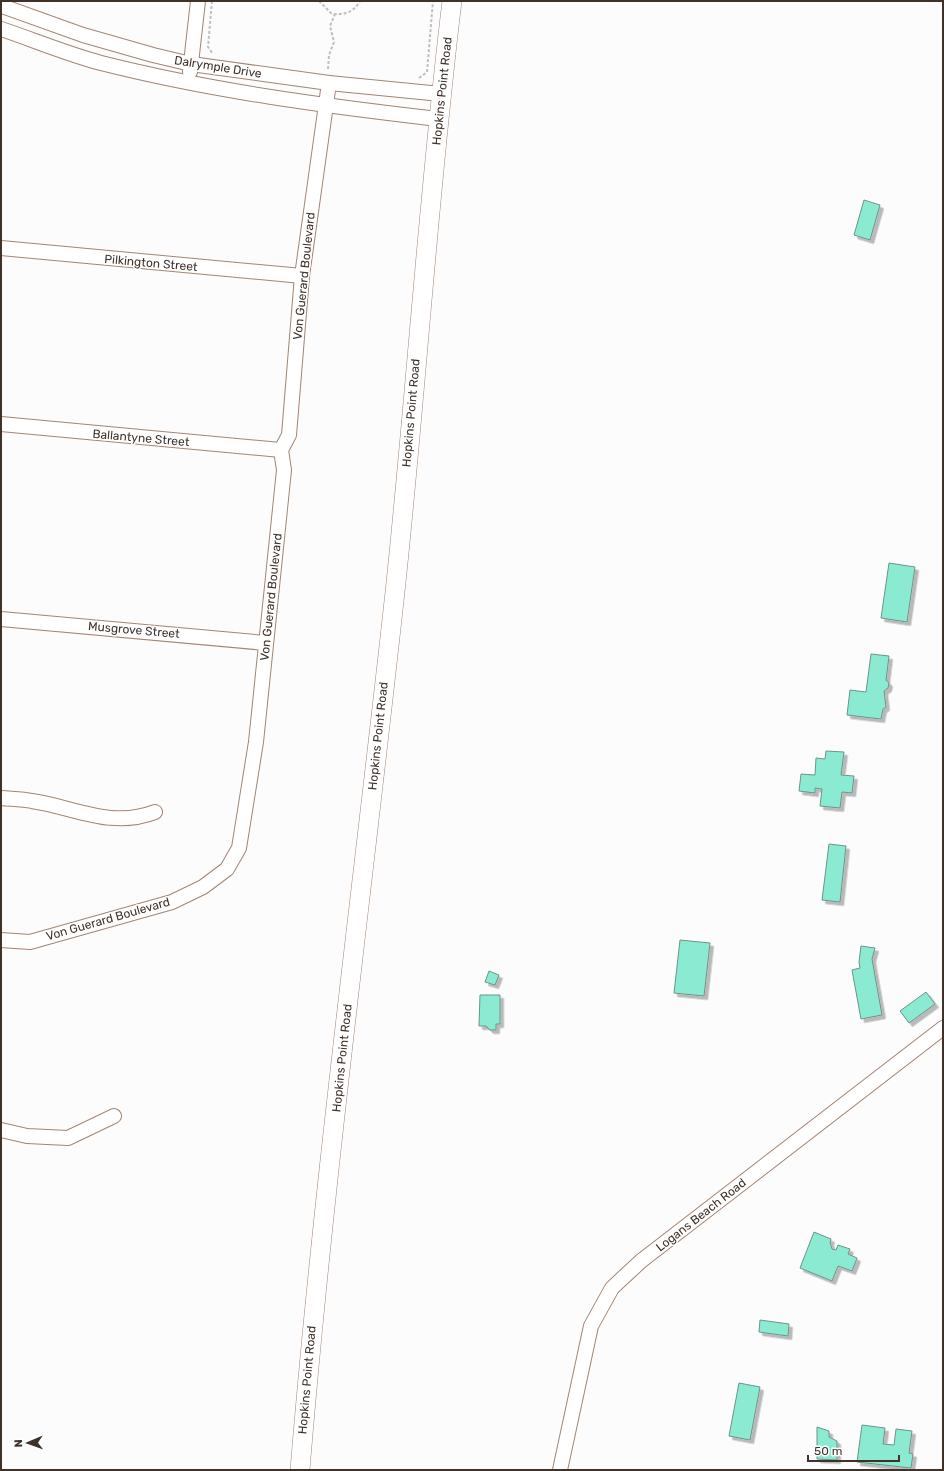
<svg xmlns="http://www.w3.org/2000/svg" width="944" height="1471" viewBox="0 0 944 1471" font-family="Rubik,sans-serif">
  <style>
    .building { fill: #8bebd2; stroke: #6d9388; filter: url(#shadow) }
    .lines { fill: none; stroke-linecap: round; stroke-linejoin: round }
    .street-casing { stroke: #a38572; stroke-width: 16 }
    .secondary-casing { stroke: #a38572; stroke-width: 20 }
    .path { stroke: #c2bebb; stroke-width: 2; stroke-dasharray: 3 2; stroke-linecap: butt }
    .street { stroke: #fff; stroke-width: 14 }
    .secondary { stroke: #fff; stroke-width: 19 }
    .labels { text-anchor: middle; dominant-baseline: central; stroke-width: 3; stroke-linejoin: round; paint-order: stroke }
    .street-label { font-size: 12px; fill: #3f322a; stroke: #fff }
  </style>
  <defs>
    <filter id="shadow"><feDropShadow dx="3.5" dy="3.5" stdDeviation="0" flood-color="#0004"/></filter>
  </defs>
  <rect width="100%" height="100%" fill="#fcfcfc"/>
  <!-- building -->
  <g class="building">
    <polygon points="864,200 880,205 870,240 854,235"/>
    <polygon points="889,563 915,567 907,622 881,618"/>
    <polygon points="871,654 889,656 886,680 889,683 888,688 884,691 886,707 883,709 881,719 847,715 850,690 866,692"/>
    <polygon points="826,751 844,752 841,775 854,776 852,793 842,792 840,808 820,806 822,789 815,788 815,793 799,791 801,774 815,775 816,758 825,759"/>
    <polygon points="829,844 846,846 840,902 822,900"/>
    <polygon points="680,940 710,943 704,996 674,993"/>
    <polygon points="861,946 875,948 872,959 882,1015 861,1019 852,970 860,968 859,962"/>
    <polygon points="489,971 499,975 495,985 485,982"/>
    <polygon points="926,992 935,1004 909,1023 900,1011"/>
    <polygon points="480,995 500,995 500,1024 496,1024 496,1030 490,1030 486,1026 479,1026"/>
    <polygon points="814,1232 831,1239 830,1242 832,1249 836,1250 838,1245 850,1249 848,1254 857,1258 852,1271 838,1266 832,1281 800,1268"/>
    <polygon points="760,1320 789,1324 788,1336 759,1332"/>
    <polygon points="739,1383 760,1387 750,1440 729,1436"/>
    <polygon points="862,1425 885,1428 883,1444 894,1445 896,1429 912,1431 909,1453 913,1454 911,1468 857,1462"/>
    <polygon points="817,1427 829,1431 829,1437 837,1441 837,1460 817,1459"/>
  </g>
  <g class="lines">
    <defs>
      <g id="street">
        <polyline points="2,6 83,35 153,55 191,64 329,83 441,94"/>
        <path d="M1,29C34,40 67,54 101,63C212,91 325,106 438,119"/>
        <polyline points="190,72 198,1"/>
        <polyline points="1,248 302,276"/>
        <polyline points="1,424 281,450"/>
        <polyline points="1,619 266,643"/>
        <path d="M1,798C11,799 22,799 32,801C74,807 111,829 155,812"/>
        <polyline points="1,940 30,942 172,902 203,887 227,869 239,848 256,742 284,470 281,450 289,435 302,276 329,83"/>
        <polyline points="1,1130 27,1136 68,1138 114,1116"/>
        <polyline points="560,1470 591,1326 612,1288 641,1261 943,1028"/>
      </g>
      <path id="secondary" d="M300,1470C324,1177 363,885 395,592C416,395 428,197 452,1"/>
    </defs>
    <!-- street casing -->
    <use href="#street" class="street-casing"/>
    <!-- secondary casing -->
    <use href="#secondary" class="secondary-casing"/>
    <!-- path -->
    <g class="path">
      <polyline points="212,1 208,47 213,54"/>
      <path d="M319,1L332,14C345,15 354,12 360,1"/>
      <polyline points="328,69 329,55 334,42 330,26 335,14"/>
      <polyline points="419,78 427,72 433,1"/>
    </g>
    <!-- street -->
    <use href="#street" class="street"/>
    <!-- secondary -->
    <use href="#secondary" class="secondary"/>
  </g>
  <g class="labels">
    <!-- street labels -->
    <g class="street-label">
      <text transform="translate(218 67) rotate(9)">Dalrymple Drive</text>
      <text transform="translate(442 91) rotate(-84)">Hopkins Point Road</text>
      <text transform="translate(151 263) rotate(5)">Pilkington Street</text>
      <text transform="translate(304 276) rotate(-84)">Von Guerard Boulevard</text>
      <text transform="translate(411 413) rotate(-85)">Hopkins Point Road</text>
      <text transform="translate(141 438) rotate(5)">Ballantyne Street</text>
      <text transform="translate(271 597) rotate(-84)">Von Guerard Boulevard</text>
      <text transform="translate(134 630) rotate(5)">Musgrove Street</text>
      <text transform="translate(378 736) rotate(-84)">Hopkins Point Road</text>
      <text transform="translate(108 919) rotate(-16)">Von Guerard Boulevard</text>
      <text transform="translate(342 1058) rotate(-84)">Hopkins Point Road</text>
      <text transform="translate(701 1215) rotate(-38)">Logans Beach Road</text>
      <text transform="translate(307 1380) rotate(-85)">Hopkins Point Road</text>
    </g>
  </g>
  <!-- border -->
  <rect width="944" height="1471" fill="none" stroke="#3f322a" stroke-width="4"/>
  <!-- north arrow -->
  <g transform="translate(28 1443) rotate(268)" stroke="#ffffff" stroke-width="3" paint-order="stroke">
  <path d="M0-3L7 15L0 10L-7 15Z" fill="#3f322a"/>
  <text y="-6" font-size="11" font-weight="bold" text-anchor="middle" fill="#3f322a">N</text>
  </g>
  <!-- scale -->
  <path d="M808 1455v6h91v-6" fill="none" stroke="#3f322a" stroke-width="2"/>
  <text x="814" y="1455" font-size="12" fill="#3f322a" stroke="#ffffff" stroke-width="3" paint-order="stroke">50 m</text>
</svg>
